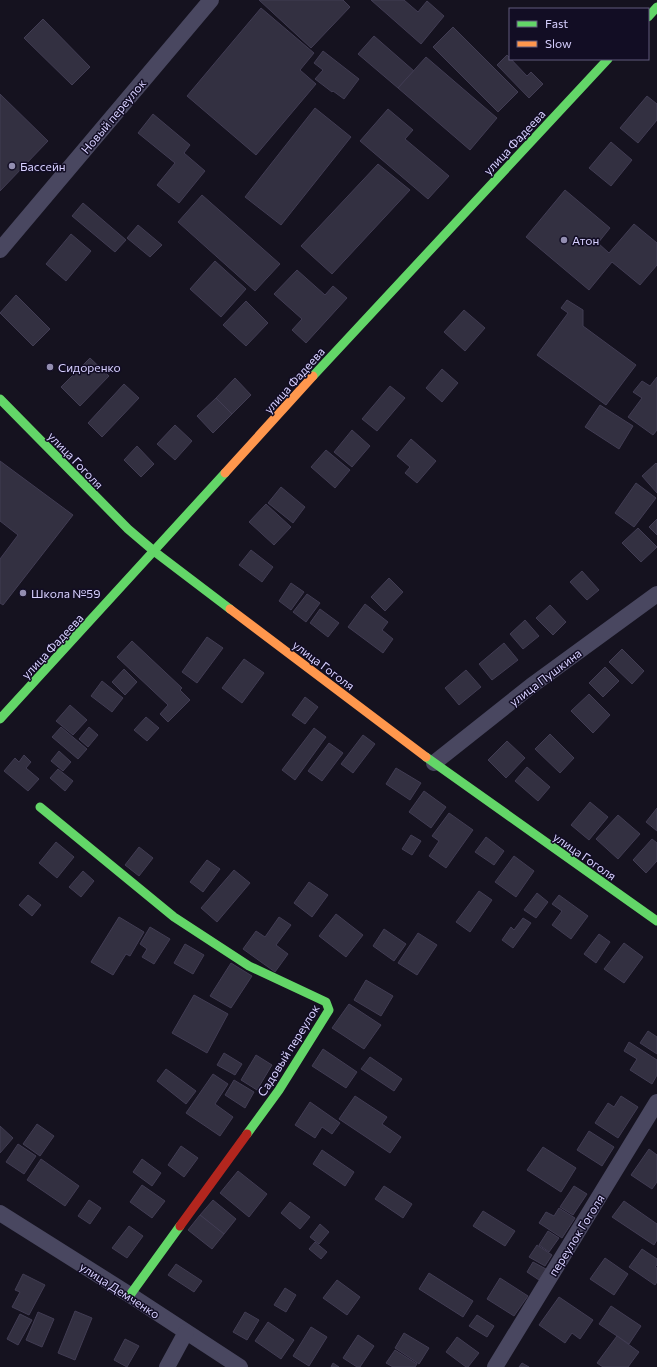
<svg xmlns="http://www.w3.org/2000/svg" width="657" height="1367" viewBox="0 0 657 1367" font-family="Commissioner,sans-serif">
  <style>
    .building { fill: #333041; stroke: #413c53 }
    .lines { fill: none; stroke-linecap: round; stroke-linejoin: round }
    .street { stroke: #494760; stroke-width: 16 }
    .fast { stroke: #63d668; stroke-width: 9 }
    .slow { stroke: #ff974d; stroke-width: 9 }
    .jam { stroke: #b3261e; stroke-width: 9 }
    .poi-dot { fill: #938eb1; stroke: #120d24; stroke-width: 1.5 }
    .labels { text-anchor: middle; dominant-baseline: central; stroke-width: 3; stroke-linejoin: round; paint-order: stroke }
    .street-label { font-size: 12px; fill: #d7d0ff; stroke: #120d24 }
    .poi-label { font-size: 12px; fill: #d7d0ff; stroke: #120d24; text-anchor: start }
  </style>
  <rect width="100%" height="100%" fill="#15121f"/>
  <!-- building -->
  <g class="building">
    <polygon points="259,0 343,0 350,7 311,48"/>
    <polygon points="371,0 404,0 418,12 427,1 444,16 421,44"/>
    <polygon points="261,8 314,53 300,70 316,84 256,155 187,96"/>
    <polygon points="43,19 90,67 72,85 24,38"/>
    <polygon points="453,27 518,92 498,112 433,47"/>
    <polygon points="374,36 414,71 398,88 358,54"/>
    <polygon points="323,51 359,79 344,99 333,91 332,92 315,79 323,70 314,63"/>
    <polygon points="507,55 527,76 531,72 543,84 529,98 497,65"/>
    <polygon points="426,57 497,118 470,150 398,88"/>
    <polygon points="0,94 48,141 0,191"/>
    <polygon points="647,96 657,104 657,120 638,143 620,128"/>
    <polygon points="315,108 351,137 281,225 245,197"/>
    <polygon points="388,109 413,130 405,139 449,176 428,199 360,141"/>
    <polygon points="153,114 190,145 184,153 205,171 179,203 157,185 175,163 138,133"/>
    <polygon points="611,142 632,160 611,186 589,168"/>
    <polygon points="378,164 410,190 332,274 301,246"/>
    <polygon points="565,190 610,228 598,243 609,253 634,224 657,243 657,265 640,285 612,262 589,290 526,237"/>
    <polygon points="202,195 280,264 255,291 178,222"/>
    <polygon points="83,203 126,240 115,252 72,216"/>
    <polygon points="138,225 162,245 150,257 127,238"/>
    <polygon points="71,234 91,251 66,281 46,264"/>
    <polygon points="215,261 246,289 221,317 190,289"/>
    <polygon points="297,270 325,295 333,286 347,298 306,343 292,330 302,319 274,294"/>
    <polygon points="16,295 50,329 33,346 0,313"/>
    <polygon points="567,300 583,310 583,326 636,365 606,405 537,355 568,313 561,308"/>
    <polygon points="246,301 268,323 246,346 223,325"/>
    <polygon points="464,310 485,328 465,351 444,332"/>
    <polygon points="90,358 109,376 80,406 61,387"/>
    <polygon points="442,369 458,383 442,402 426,388"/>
    <polygon points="657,377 657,430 653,435 628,417 642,398 633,392 642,381 650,386"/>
    <polygon points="235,378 251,395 232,414 216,398"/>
    <polygon points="124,384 139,398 102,437 88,423"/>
    <polygon points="390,386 405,398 377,431 362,419"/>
    <polygon points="216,398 232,414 213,433 197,416"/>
    <polygon points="600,405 633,426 619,449 585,427"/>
    <polygon points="175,425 192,441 175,460 157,444"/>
    <polygon points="352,430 370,446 352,467 334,452"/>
    <polygon points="411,439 436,461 417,483 405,473 410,467 397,456"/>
    <polygon points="137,446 154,464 141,477 124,460"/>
    <polygon points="326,450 350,470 335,488 311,467"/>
    <polygon points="0,461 73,515 3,605 0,603 0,559 18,535 0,521"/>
    <polygon points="656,463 657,464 657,493 642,476"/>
    <polygon points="636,483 656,498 634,527 615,513"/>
    <polygon points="281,487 305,507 293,523 268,503"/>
    <polygon points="266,504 291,527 274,545 249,522"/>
    <polygon points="657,519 657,535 649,527"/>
    <polygon points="638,528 657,547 641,562 622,543"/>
    <polygon points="251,550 273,567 262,582 239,565"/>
    <polygon points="582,571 599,590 587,600 570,582"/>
    <polygon points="389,578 403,592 385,611 371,597"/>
    <polygon points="291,583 304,592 291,610 279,601"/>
    <polygon points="307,594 320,603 306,622 293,612"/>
    <polygon points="365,604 388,622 382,630 393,639 383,653 348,627"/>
    <polygon points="550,605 566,622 553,635 536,618"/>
    <polygon points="320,609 339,623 328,637 310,623"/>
    <polygon points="525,620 539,636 523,649 510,634"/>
    <polygon points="207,637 223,648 197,683 182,672"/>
    <polygon points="132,641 182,688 180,690 190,700 168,722 160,714 168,705 117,657"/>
    <polygon points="504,643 518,660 492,680 479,664"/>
    <polygon points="622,649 644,671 632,684 609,662"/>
    <polygon points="244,659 264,673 242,703 222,688"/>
    <polygon points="605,667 619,681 603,697 589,683"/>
    <polygon points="124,669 137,682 125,695 112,682"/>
    <polygon points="466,670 481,687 459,705 445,688"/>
    <polygon points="102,681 123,698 112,712 91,696"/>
    <polygon points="589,694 610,715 593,733 571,711"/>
    <polygon points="305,697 318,707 305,724 292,715"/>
    <polygon points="70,705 87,720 73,735 56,721"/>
    <polygon points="146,717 159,728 147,741 134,730"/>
    <polygon points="61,727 87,749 78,759 52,737"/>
    <polygon points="89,727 98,735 88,747 79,739"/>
    <polygon points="314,728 326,737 295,780 282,770"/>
    <polygon points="550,734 574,758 560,773 535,749"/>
    <polygon points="363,735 375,744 353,773 341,764"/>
    <polygon points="507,741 525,758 506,778 488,760"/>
    <polygon points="329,743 343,753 322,781 308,771"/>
    <polygon points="59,751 71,762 63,771 51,761"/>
    <polygon points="24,755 31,762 26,768 39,779 28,791 4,771 15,758 19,762"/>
    <polygon points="527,767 550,787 538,801 515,781"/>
    <polygon points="396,768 421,783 410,800 386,784"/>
    <polygon points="58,769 73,781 65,791 50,778"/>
    <polygon points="424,791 446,807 431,828 409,812"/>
    <polygon points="590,802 608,817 589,840 571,825"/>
    <polygon points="657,808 657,831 646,822"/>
    <polygon points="449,813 473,830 446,868 429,856 439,841 432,836"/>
    <polygon points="618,815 640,834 618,859 596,839"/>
    <polygon points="411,835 421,841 412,855 402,849"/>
    <polygon points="486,837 504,851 494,865 475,852"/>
    <polygon points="652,839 657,843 657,861 646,873 633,860"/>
    <polygon points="56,842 74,857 57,878 39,863"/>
    <polygon points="139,847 153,858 139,876 125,865"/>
    <polygon points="514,856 534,871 516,897 495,882"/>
    <polygon points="207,860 220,869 203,892 190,882"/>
    <polygon points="234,870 250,883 217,922 201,908"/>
    <polygon points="83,871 94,881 81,897 69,887"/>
    <polygon points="309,882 328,895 312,917 294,903"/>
    <polygon points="479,891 492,900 470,932 456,922"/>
    <polygon points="537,893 548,902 536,918 524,910"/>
    <polygon points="28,895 41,905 32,916 19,905"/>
    <polygon points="559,895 588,916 571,939 552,925 562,911 552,904"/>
    <polygon points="336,914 363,935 346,957 319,936"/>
    <polygon points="119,917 144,932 130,956 126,954 113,975 91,962"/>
    <polygon points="279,917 291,925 276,945 288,954 275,972 243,949 256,931 265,937"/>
    <polygon points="523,918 531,923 513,948 502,940 511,927 514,930"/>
    <polygon points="150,927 170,939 154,964 142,957 147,949 140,944"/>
    <polygon points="384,929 406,944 394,961 373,946"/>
    <polygon points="418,933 437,945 417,975 398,963"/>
    <polygon points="599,934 610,942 596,963 584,954"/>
    <polygon points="624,943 643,957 624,983 604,969"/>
    <polygon points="185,944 204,955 193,974 174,963"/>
    <polygon points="231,963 252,976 231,1008 210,996"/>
    <polygon points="366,980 393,996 381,1016 354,1000"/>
    <polygon points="194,995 228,1014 207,1053 172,1033"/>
    <polygon points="349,1004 381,1025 364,1049 332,1028"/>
    <polygon points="648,1031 657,1037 657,1054 640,1043"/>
    <polygon points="629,1042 657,1060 657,1075 652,1084 630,1070 637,1059 624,1051"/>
    <polygon points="323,1049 357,1072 346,1088 312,1066"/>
    <polygon points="224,1053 242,1064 235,1075 217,1065"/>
    <polygon points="256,1055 272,1065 257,1090 241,1080"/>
    <polygon points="370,1057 402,1079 394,1091 361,1069"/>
    <polygon points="166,1069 196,1091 186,1104 157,1081"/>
    <polygon points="213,1074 228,1084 215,1104 233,1117 220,1136 186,1113"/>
    <polygon points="234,1080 254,1092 245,1108 225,1095"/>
    <polygon points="355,1096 387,1117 382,1124 401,1137 390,1153 339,1119"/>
    <polygon points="621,1096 638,1107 618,1138 595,1123 608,1103 614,1107"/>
    <polygon points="310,1102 340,1123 332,1134 322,1127 315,1138 295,1125"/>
    <polygon points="37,1124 54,1136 40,1156 23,1144"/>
    <polygon points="0,1126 13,1138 0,1153"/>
    <polygon points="589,1131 614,1147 602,1166 577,1150"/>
    <polygon points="18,1144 36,1156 24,1174 6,1162"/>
    <polygon points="181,1146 198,1158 184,1177 168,1165"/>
    <polygon points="543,1147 576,1168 561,1192 527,1170"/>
    <polygon points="649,1149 657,1155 657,1182 652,1189 631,1175"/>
    <polygon points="322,1150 354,1172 345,1186 313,1164"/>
    <polygon points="41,1159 79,1186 65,1206 27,1180"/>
    <polygon points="142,1159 161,1173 152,1186 133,1172"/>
    <polygon points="238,1171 267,1194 249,1217 220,1193"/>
    <polygon points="142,1185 165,1201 152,1218 130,1202"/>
    <polygon points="384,1186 412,1204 403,1218 375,1199"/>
    <polygon points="574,1186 587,1194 573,1215 560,1207"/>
    <polygon points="89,1200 101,1208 90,1224 78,1216"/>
    <polygon points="213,1200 236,1219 224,1234 200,1215"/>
    <polygon points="624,1201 657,1224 657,1240 654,1245 612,1217"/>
    <polygon points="290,1202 310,1217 300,1229 281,1213"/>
    <polygon points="559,1208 575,1218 562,1238 539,1223 546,1212 554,1216"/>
    <polygon points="483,1211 515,1231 505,1246 473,1226"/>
    <polygon points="200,1215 224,1234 212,1249 188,1230"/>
    <polygon points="320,1224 329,1232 319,1244 310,1237"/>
    <polygon points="129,1226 143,1236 127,1258 112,1248"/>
    <polygon points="548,1231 559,1238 549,1252 539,1245"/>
    <polygon points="315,1242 327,1252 321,1259 309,1249"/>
    <polygon points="537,1245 552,1255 545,1266 529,1257"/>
    <polygon points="642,1249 657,1259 657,1265 655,1267 657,1268 657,1282 655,1285 629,1267"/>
    <polygon points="605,1258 628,1274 614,1295 590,1279"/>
    <polygon points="533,1262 546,1269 539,1280 527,1272"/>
    <polygon points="176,1264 202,1281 194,1292 168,1275"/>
    <polygon points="429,1273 473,1301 463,1317 419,1289"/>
    <polygon points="23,1274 45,1285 29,1315 12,1307 20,1292 15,1290"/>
    <polygon points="500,1278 528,1296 514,1316 487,1299"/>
    <polygon points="337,1280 360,1297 347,1315 323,1298"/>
    <polygon points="285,1288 296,1295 286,1312 274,1305"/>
    <polygon points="559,1297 593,1320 580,1339 572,1333 565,1343 539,1325"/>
    <polygon points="611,1306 641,1326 629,1344 599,1324"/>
    <polygon points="75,1311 92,1318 75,1360 58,1353"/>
    <polygon points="38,1312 54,1319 42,1347 26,1340"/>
    <polygon points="245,1312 259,1320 247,1340 233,1332"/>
    <polygon points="20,1314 32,1320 18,1345 7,1339"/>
    <polygon points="477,1315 494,1326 487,1337 469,1326"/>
    <polygon points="268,1322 294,1340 281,1359 255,1341"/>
    <polygon points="311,1327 327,1337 309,1366 293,1356"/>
    <polygon points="404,1333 429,1348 419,1364 395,1348"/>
    <polygon points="358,1335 374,1346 360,1367 357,1367 343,1358"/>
    <polygon points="617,1336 639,1352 628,1367 603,1367 597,1363"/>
    <polygon points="457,1337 479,1353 468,1367 466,1367 446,1352"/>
    <polygon points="125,1339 139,1346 127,1367 114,1360"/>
    <polygon points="395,1350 417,1364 415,1367 393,1367 386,1363"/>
    <polygon points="333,1363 339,1367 331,1367"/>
    <polygon points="522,1363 529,1367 519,1367"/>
  </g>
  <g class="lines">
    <!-- street -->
    <g class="street">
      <polyline points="0,250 211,0"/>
      <polyline points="434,763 531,686 657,594"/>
      <polyline points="0,1213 130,1295 240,1367"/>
      <polyline points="167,1367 186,1332"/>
      <polyline points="495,1367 657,1102"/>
    </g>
    <!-- fast -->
    <g class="fast">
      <polyline points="648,17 657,7"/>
      <polyline points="313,376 608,59"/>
      <polyline points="0,399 128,529 155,552 230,609"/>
      <polyline points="0,719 225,473"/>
      <polyline points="426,757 657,921"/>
      <polyline points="40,807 174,917 249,966 326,1002 329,1010 279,1090 247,1134"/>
      <polyline points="130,1295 180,1226"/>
    </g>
    <!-- slow -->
    <g class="slow">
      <polyline points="225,473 313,376"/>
      <polyline points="230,609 426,757"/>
    </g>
    <!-- jam -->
    <polyline class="jam" points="180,1226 247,1134"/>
  </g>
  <!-- markers -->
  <g class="poi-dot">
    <circle cx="12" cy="166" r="4"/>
    <circle cx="564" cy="240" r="4"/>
    <circle cx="50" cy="367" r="4"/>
    <circle cx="23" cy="593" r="4"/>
  </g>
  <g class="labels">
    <!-- street labels -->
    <g class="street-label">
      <text transform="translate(113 116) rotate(-50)">Новый переулок</text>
      <text transform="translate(514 142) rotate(-47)">улица Фадеева</text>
      <text transform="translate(294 380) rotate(-48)">улица Фадеева</text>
      <text transform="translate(76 460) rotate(46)">улица Гоголя</text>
      <text transform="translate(52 646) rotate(-47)">улица Фадеева</text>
      <text transform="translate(324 665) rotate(37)">улица Гоголя</text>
      <text transform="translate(545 677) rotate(-37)">улица Пушкина</text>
      <text transform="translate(585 856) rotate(35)">улица Гоголя</text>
      <text transform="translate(288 1050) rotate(-58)">Садовый переулок</text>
      <text transform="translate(576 1235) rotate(-58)">переулок Гоголя</text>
      <text transform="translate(120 1290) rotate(33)">улица Демченко</text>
    </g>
    <!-- poi labels -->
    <g class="poi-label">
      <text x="20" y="166">Бассейн</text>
      <text x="572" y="240">Атон</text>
      <text x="58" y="367">Сидоренко</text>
      <text x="31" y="593">Школа №59</text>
    </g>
  </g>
  <!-- legend -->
  <rect x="509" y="8" width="140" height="52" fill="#120d24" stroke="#615b7c"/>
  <rect x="517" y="21" width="20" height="6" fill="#63d668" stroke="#615b7c"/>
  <text x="545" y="28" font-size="12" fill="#d7d0ff">Fast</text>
  <rect x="517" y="41" width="20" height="6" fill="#ff974d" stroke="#615b7c"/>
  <text x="545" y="48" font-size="12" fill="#d7d0ff">Slow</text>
</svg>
